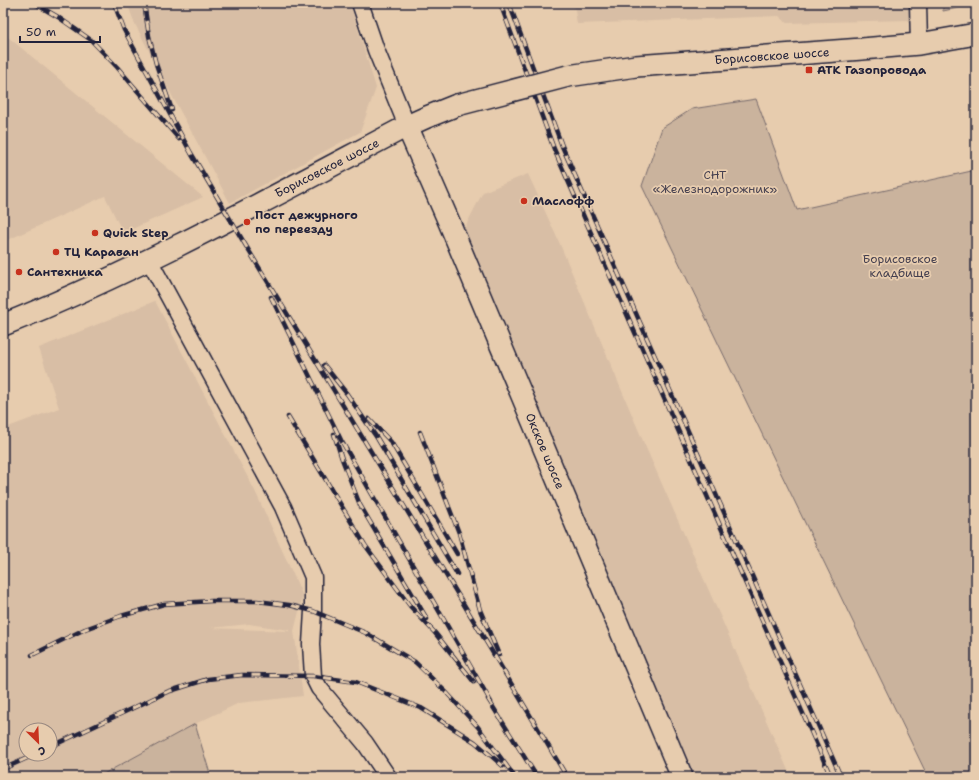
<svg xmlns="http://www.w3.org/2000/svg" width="979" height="780" viewBox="0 0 979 780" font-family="'Shantell Sans',sans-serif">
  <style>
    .built { fill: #d8bea5; fill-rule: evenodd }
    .green { fill: #cab39d; stroke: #766a6c }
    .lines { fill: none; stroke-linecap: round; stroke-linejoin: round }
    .minor-casing { stroke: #22223b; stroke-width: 19 }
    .major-casing { stroke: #22223b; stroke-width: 24 }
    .minor { stroke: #e7ccae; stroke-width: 16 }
    .major { stroke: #e7ccae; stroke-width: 21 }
    .rail-casing { stroke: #22223b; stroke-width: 4.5 }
    .rail { stroke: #e7ccae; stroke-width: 3; stroke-dasharray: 9; stroke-linecap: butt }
    .major-bridge-casing { stroke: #22223b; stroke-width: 24; stroke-linecap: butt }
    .major-bridge { stroke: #e7ccae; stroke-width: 21 }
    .poi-dot { fill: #c8321e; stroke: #e7ccae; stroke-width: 1.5 }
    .labels { text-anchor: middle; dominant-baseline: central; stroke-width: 3.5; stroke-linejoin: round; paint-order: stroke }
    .street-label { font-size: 12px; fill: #22223b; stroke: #e7ccae }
    .poi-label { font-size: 12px; font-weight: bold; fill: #22223b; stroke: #e7ccae; text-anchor: start }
    .park-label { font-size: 12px; fill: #443f4f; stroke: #e7ccae }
  </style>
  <rect width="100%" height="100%" fill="#e7ccae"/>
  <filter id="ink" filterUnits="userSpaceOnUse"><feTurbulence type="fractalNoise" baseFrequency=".025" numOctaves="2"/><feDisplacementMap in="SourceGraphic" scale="8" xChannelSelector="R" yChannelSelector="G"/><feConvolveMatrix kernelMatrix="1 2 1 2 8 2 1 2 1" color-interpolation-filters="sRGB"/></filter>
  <g filter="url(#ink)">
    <!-- built -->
    <g class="built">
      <polygon points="127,3 350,3 376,88 360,132 230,203 171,94 135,24"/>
      <polygon points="574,3 910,3 910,20 787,23 779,16 577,24"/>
      <polygon points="3,33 203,197 123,233 105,196 3,242"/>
      <polygon points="528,174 559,242 643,441 791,777 695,777 579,503 462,233 483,192"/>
      <path d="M155,301L255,491L303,596L294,631L303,696L239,703L195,724L98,777H3V429L59,408L39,348ZM249,624L289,630V631L211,628ZM26,730H50V754H26Z"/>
    </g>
    <!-- green -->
    <g class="green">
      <polygon points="943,3 976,3 976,4 943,11"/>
      <polygon points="756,99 797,210 976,170 976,777 928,777 642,186 662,128 692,109"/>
      <polygon points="195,724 211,777 98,777"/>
    </g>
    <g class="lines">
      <defs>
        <g id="minor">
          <polyline points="360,3 376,50 407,126"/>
          <polyline points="918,3 919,44"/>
          <polyline points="149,260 283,507 313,577 313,611 311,644 313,676 319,688 365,743 388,777"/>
        </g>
        <g id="major">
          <polyline points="568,76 636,66 862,49 919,44 976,34"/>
          <polyline points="407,126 449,222 682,777"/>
          <path d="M3,325C142,269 274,196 407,126L427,117L457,105"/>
        </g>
      </defs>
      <!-- minor casing -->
      <use href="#minor" class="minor-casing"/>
      <!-- major casing -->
      <use href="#major" class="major-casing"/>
      <!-- minor -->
      <use href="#minor" class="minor"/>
      <!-- major -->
      <use href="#major" class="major"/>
      <defs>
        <g id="rail">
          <polyline points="34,3 58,17 91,40 117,67 179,139"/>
          <polyline points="114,3 124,30 191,153 246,246 463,603 567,777"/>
          <polyline points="144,3 149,36 156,64 172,110"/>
          <polyline points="500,3 554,149 831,777"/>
          <polyline points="509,3 562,146 841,777"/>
          <polyline points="271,297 341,440 491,702"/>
          <polyline points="324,365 347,394 377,438 457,574"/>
          <polyline points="288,417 365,545 410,606 435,633 474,682"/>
          <polyline points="369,419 391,442 457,554"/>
          <polyline points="420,432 459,533 480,610 499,655"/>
          <polyline points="334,434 342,459 360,505 427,619"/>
          <polyline points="32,655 85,629 121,616 164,604 212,601 257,601 289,605 313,611 366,633 415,662 446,692 478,727 515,777"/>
          <polyline points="488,699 537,777"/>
          <polyline points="50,747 167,692 208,679 242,675 313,676 356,682 421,708 475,742 503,766"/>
          <polyline points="3,769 36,754"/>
        </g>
      </defs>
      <!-- rail casing -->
      <use href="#rail" class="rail-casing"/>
      <!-- rail -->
      <use href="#rail" class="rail"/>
      <defs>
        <polyline id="major-bridge" points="457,105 568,76"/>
      </defs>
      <!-- major-bridge casing -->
      <use href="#major-bridge" class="major-bridge-casing"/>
      <!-- major-bridge -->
      <use href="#major-bridge" class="major-bridge"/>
    </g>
  </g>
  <!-- markers -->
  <g class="poi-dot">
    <rect x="805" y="66" width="8" height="8" rx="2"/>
    <circle cx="524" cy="201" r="4"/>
    <circle cx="247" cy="222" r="4"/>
    <circle cx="95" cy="233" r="4"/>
    <circle cx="56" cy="252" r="4"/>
    <circle cx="19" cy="272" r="4"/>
  </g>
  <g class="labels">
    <!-- street labels -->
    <g class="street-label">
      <text transform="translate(772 56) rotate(-4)">Борисовское шоссе</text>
      <text transform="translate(327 168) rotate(-27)">Борисовское шоссе</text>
      <text transform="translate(545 451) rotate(67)">Окское шоссе</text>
    </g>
    <!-- poi labels -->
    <g class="poi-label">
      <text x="817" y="70">АТК Газопровода</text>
      <text x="532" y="201">Маслофф</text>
      <text x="255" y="215">Пост дежурного<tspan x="255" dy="14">по переезду</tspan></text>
      <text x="103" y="233">Quick Step</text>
      <text x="64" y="252">ТЦ Караван</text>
      <text x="27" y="272">Сантехника</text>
    </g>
    <!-- park labels -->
    <g class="park-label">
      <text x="715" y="175">СНТ<tspan x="715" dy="14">«Железнодорожник»</tspan></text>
      <text x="900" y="259">Борисовское<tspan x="900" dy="14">кладбище</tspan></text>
    </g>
  </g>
  <!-- margin -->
  <rect width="979" height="780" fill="none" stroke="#e7ccae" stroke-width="16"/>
  <rect x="8" y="8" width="963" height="764" fill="none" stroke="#22223b" stroke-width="1.5" filter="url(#ink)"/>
  <!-- north arrow -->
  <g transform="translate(38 742) rotate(156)"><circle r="19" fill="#e7ccae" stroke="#988880"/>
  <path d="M0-3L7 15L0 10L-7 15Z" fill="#c8321e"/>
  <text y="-6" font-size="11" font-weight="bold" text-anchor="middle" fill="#22223b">С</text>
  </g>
  <!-- scale -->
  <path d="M20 36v6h80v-6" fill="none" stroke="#22223b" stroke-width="2"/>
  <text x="26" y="36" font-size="12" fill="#22223b" stroke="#e7ccae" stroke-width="3" paint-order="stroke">50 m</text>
</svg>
